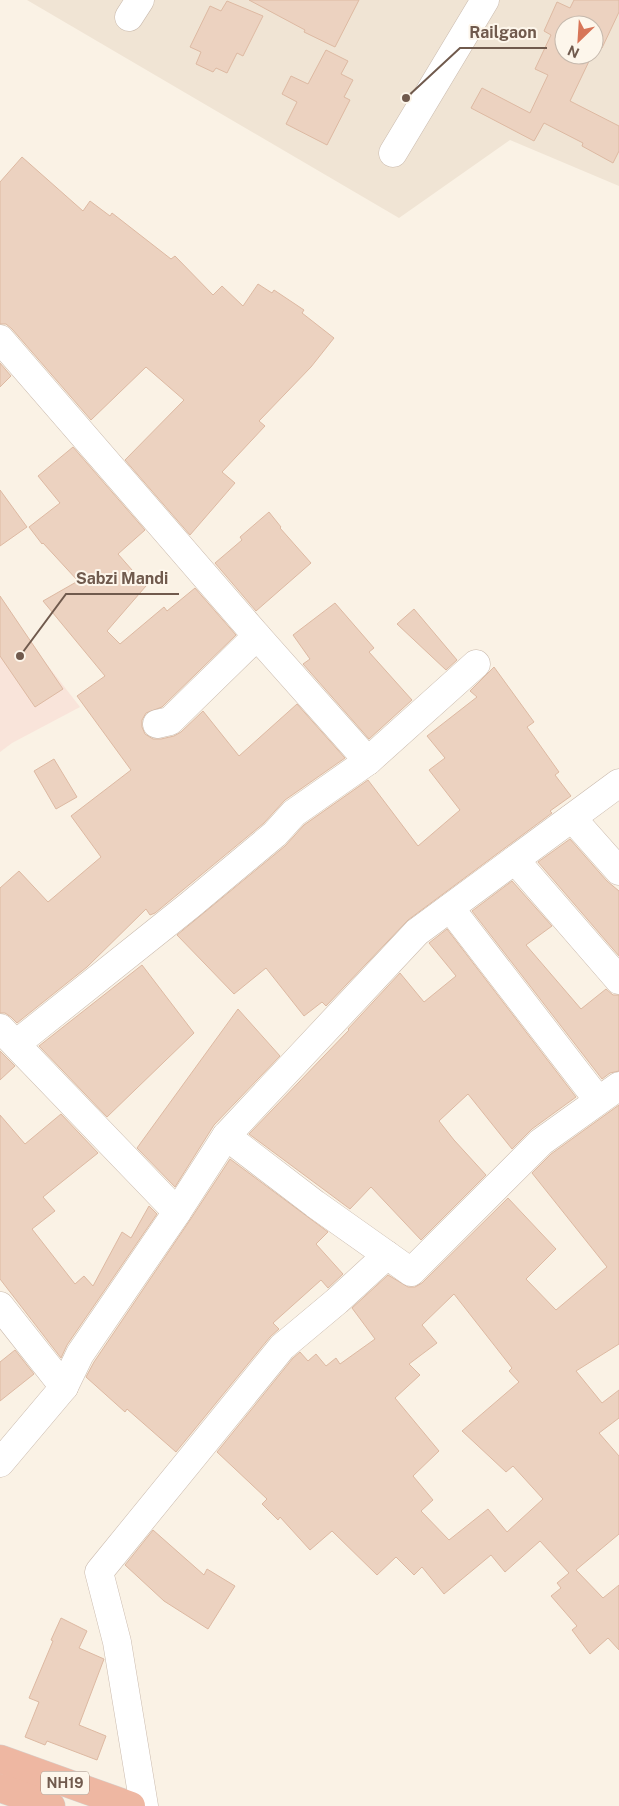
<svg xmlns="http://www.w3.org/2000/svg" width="619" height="1806" viewBox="0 0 619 1806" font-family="'Public Sans',sans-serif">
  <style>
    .residential { fill: #f0e4d4; fill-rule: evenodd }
    .commercial { fill: #f9e4da }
    .building { fill: #ecd2c0; stroke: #ddb9a2; fill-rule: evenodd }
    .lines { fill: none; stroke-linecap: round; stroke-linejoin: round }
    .minor-casing { stroke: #cabaad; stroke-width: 29 }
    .highway-casing { stroke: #d7d1cd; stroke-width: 29 }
    .minor { stroke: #fff; stroke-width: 28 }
    .highway { stroke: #eeb7a2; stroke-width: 28 }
    .labels { text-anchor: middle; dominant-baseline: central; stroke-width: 4; stroke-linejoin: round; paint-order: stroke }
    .shield { fill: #fdf6eb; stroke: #9a897c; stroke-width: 1 }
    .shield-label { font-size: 14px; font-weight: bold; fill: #705a4d }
    .leader { fill: none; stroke: #705a4d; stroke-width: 2 }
    .callout-dot { fill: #705a4d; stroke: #fdf6eb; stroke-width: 2 }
    .callout-label { font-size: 16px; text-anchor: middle; font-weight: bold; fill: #705a4d; stroke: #fdf6eb; stroke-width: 4; stroke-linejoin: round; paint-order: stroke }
  </style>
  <rect width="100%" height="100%" fill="#faf2e5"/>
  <!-- residential -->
  <path class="residential" d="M27,0H619V186L510,140L399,218ZM564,25H594V55H564Z"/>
  <!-- commercial -->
  <polygon class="commercial" points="0,604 80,707 12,743 0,752"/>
  <!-- building -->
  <g class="building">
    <polygon points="249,0 359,0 335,47 304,32 305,30"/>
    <polygon points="574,0 619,0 619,12 602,48 598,46 595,53 594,25 564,25 564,55 592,55 570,101 619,126 619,151 613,163 582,146 583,143 544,123 534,141 471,108 482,88 530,113 548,75 535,69 551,35 544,31 557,2 570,8"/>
    <polygon points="227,1 263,16 243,56 237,53 227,73 216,68 213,72 196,64 201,52 190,47 210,6 221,11"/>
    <polygon points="326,50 348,61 341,74 353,80 344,97 350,100 327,145 286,124 297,102 282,94 291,76 308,84"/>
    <polygon points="22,157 83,211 90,201 110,216 112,213 171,259 175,256 213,295 222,286 243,306 258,284 272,293 274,290 304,310 302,313 334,338 311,367 259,421 265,426 222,472 235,483 190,535 125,460 184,400 146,367 91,420 12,329 6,324 0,324 0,182"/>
    <polygon points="0,363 11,376 0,387"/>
    <polygon points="73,447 145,530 118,554 146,586 107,631 120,644 164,607 167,611 195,588 236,635 162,707 146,713 142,720 142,727 145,734 153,739 161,739 174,736 181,732 203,711 239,756 297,704 345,758 285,800 264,823 155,913 150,915 146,909 87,967 17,1023 11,1017 5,1013 0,1013 0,888 19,871 48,902 101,857 71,816 131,770 77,696 105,676 43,601 78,581 43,543 42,544 29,527 60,503 38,476"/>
    <polygon points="0,490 27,527 0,546"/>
    <polygon points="269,512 281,527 280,528 311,563 256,611 215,563 242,540 240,537"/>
    <polygon points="0,596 63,689 35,707 0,656"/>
    <polygon points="335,603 374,648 369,652 412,700 369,739 303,664 310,659 293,635"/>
    <polygon points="414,609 457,660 446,670 397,624"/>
    <polygon points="494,667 534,722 527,727 559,772 555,775 571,796 550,811 552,813 408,920 326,1006 322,1002 304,1016 266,968 234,994 177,935 285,846 304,825 368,780 418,846 460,810 429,770 445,758 427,736 477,697 470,691"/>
    <polygon points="54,759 77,797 56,809 34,771"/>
    <polygon points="570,839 607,881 619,891 619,956 538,862"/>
    <polygon points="512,881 552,926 526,945 581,1009 606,989 613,995 619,995 619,1071 610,1073 602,1079 472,911"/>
    <polygon points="447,929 576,1097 532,1129 512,1149 468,1094 439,1121 454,1140 486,1175 421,1240 371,1187 350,1209 249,1134 349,1030 348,1029 400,973 424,1002 456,976 429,943"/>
    <polygon points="142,965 194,1033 107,1117 39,1046"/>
    <polygon points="238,1009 280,1056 214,1125 175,1187 137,1148"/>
    <polygon points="0,1051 15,1066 0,1080"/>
    <path d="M619,1105V1344L576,1371L602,1403L619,1390V1418L599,1433L619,1456V1534L576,1570L603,1598L619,1585V1650L608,1638L590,1654L572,1630L577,1626L551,1596L561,1588L557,1583L569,1573L540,1541L505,1572L491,1555L444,1594L422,1567L414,1575L396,1557L377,1575L332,1531L310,1550L280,1517L278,1520L262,1504L267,1499L217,1452L293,1358L300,1352L308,1361L316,1354L326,1366L336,1358L340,1364L375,1339L352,1308L388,1275L408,1287H415L422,1283L508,1198L556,1249L526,1279L556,1310L607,1267L532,1173L551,1154ZM454,1294L512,1368L509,1371L519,1382L462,1431L506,1472L513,1466L543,1499L507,1532L488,1509L449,1540L421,1511L433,1500L413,1476L439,1451L395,1398L420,1375L409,1364L437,1343L422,1325Z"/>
    <polygon points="61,1114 98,1153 43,1197 55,1211 32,1229 75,1284 84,1276 93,1286 122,1232 131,1238 149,1206 157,1214 67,1345 61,1358 0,1279 0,1115 25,1144"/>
    <polygon points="230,1159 328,1232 316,1244 343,1274 328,1288 321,1280 273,1323 279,1329 270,1337 176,1452 127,1409 125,1412 86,1377 94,1362 190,1220"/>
    <polygon points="15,1350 34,1374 0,1401 0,1362"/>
    <polygon points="153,1530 204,1575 207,1569 235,1586 208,1629 164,1601 125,1565"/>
    <polygon points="61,1618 87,1631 79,1648 104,1659 79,1725 106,1736 97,1760 47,1741 45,1745 25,1737 39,1702 29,1698 53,1641 51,1640"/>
  </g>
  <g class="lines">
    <defs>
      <g id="minor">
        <polyline points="129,17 140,0"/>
        <polyline points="393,153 485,0"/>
        <polyline points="0,339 257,636 368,761 294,813 275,834 190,905 16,1044"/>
        <polyline points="157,724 170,721 257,636"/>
        <polyline points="368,761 476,664"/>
        <polyline points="572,818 619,871"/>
        <polyline points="515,860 619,980"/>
        <polyline points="450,908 598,1100"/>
        <polyline points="0,1028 177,1212"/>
        <polyline points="226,1136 315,1204 411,1272 541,1142 619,1086"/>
        <polyline points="0,1306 64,1387"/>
        <polyline points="0,1463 64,1387 80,1354 177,1212 226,1136 417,932 619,783"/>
        <polyline points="144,1806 117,1642 99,1572 282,1347 337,1301 387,1255"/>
      </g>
      <g id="highway">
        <polyline points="0,1759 131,1806"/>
        <polyline points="0,1788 51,1806"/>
      </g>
    </defs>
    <!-- minor casing -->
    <use href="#minor" class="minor-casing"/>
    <!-- highway casing -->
    <use href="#highway" class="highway-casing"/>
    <!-- minor -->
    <use href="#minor" class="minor"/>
    <!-- highway -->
    <use href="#highway" class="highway"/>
  </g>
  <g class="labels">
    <!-- shield labels -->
    <rect class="shield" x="41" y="1771.5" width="48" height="23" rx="4"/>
    <g class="shield-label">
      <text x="65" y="1783">NH19</text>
    </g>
  </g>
  <!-- callouts -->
  <path class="leader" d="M406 98L460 48H547M20 656L66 594H179"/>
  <g class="callout-dot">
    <circle cx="406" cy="98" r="5"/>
    <circle cx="20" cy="656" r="5"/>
  </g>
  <g class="callout-label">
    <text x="503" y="38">Railgaon</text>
    <text x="122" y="584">Sabzi Mandi</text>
  </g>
  <!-- north arrow -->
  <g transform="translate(579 40) rotate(205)"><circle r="24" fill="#fdf6eb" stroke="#c5b8ac"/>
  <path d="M0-4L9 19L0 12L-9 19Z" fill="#d77557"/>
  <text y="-8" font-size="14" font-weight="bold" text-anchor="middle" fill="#705a4d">N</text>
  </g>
</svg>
